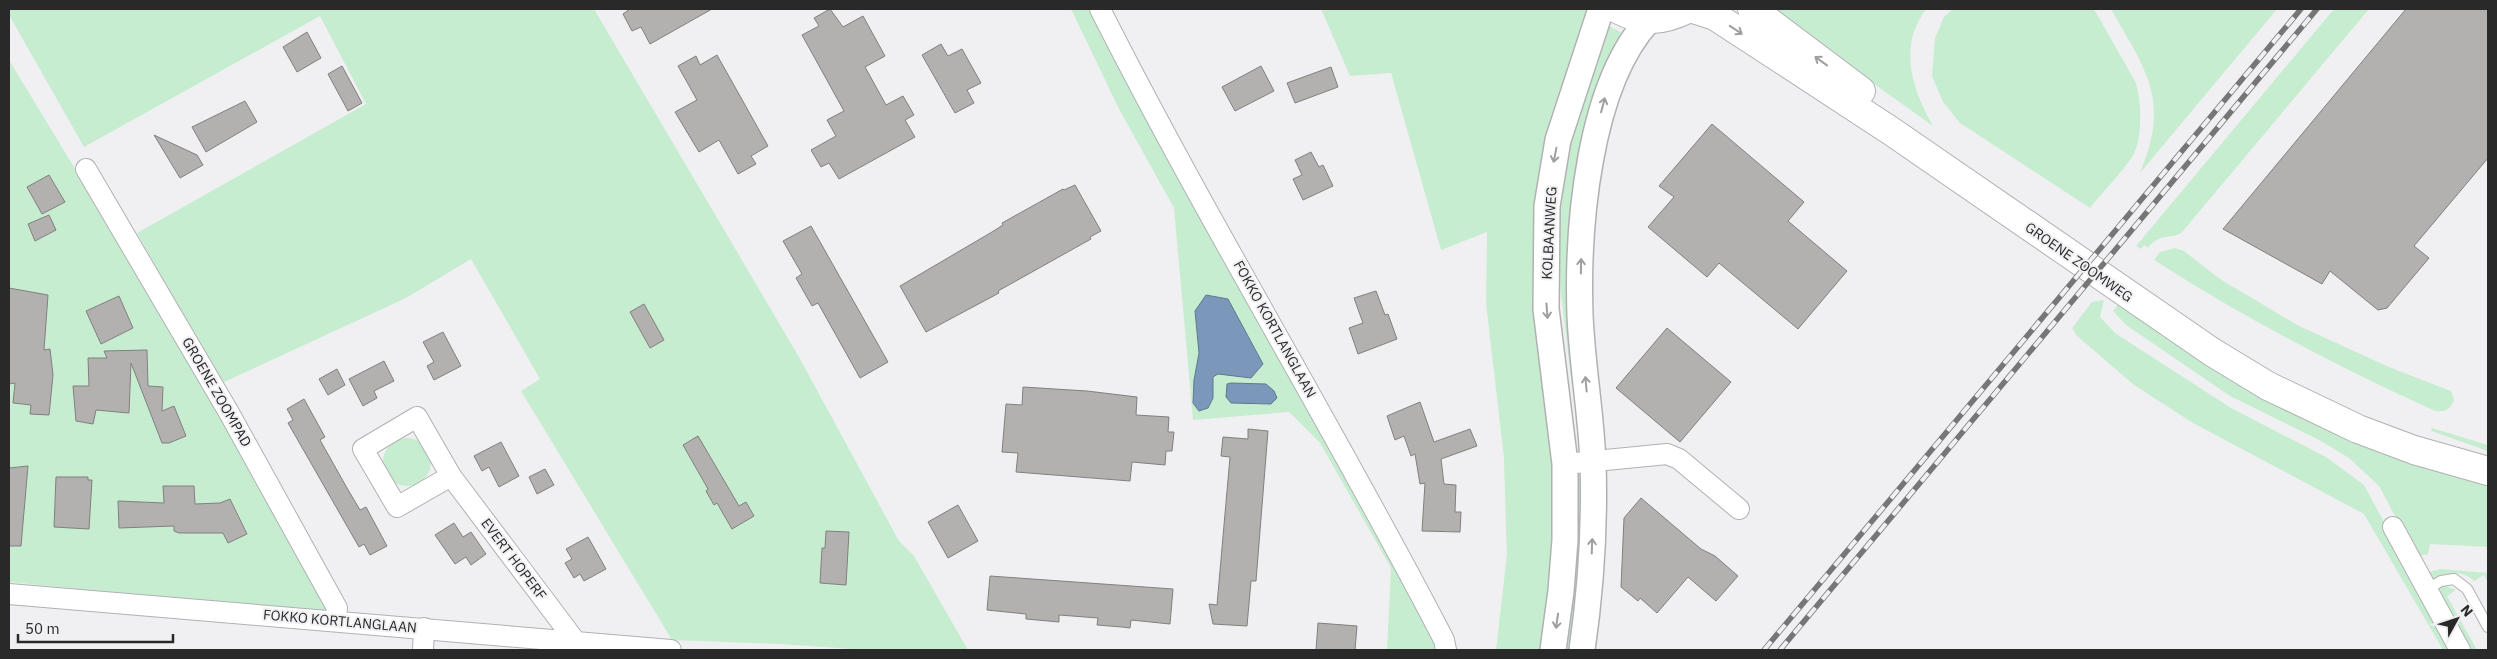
<svg xmlns="http://www.w3.org/2000/svg" width="2497" height="659" viewBox="0 0 2497 659" font-family="'IBM Plex Sans',sans-serif">
  <style>
    .green { fill: #c7edd1; fill-rule: evenodd }
    .water { fill: #7b98ba; stroke: #62778f }
    .building { fill: #b3b1b0; stroke: #81807e }
    .lines { fill: none; stroke-linecap: round; stroke-linejoin: round }
    .service-casing { stroke: #b1b1b3; stroke-width: 12 }
    .minor-casing { stroke: #b1b1b3; stroke-width: 22 }
    .tertiary-casing { stroke: #b1b1b3; stroke-width: 28 }
    .secondary-casing { stroke: #b1b1b3; stroke-width: 30 }
    .service { stroke: #fff; stroke-width: 10 }
    .minor { stroke: #fff; stroke-width: 20 }
    .tertiary { stroke: #fff; stroke-width: 25 }
    .secondary { stroke: #fff; stroke-width: 28 }
    .rail-casing { stroke: #767677; stroke-width: 5.5 }
    .rail { stroke: #f0f0f2; stroke-width: 4; stroke-dasharray: 11; stroke-linecap: butt }
    .oneway { stroke: #9f9f9f }
    .labels { text-anchor: middle; dominant-baseline: central; stroke-width: 4; stroke-linejoin: round; paint-order: stroke }
    .street-label { font-size: 14px; fill: #29292a; stroke: #f0f0f2 }
  </style>
  <rect width="100%" height="100%" fill="#f0f0f2"/>
  <!-- green -->
  <g class="green">
    <polygon points="9,9 594,9 799,357 899,541 914,556 968,650 974,650 868,650 779,644 672,640 521,391 540,379 471,259 406,298 222,383 137,233 366,104 320,16 84,147 9,15"/>
    <path d="M1071,9H1098L1335,450L1438,650H1387L1391,568L1320,443L1289,412L1193,420L1174,208L1119,109ZM1206,295L1228,299L1251,378L1218,374L1213,378V398L1194,380L1199,353L1195,311Z"/>
    <polygon points="1321,9 1589,9 1549,162 1558,478 1547,650 1496,650 1507,554 1506,529 1504,458 1486,303 1487,232 1441,250 1391,73 1350,76"/>
    <path d="M1769,9H1926C1898,47 1912,89 1933,126Z"/>
    <path d="M1953,9H2094L2135,81C2142,99 2143,140 2132,157C2120,175 2103,191 2090,208L1960,123L1943,102L1932,76L1935,38L1944,17Z"/>
    <path d="M2111,9H2277L2140,173C2171,100 2146,71 2111,9Z"/>
    <path d="M2334,9H2369L2183,231C2173,241 2161,231 2148,248L2144,245L2141,249L2136,246Z"/>
    <polygon points="1606,25 1621,32 1599,87 1581,141 1570,212 1568,291 1582,446 1578,436 1561,294 1557,211 1559,175"/>
    <polygon points="9,60 164,315 327,605 327,614 9,582"/>
    <path d="M2175,248L2184,251L2220,279L2299,326L2389,367L2451,391L2454,400C2450,410 2445,412 2435,411C2338,367 2244,318 2154,260L2160,252Z"/>
    <polygon points="2104,300 2100,317 2115,333 2231,408 2326,457 2364,485 2453,650 2443,650 2364,514 2193,423 2134,385 2077,336 2072,328 2092,302"/>
    <polygon points="2119,303 2488,482 2488,547 2430,544 2428,554 2417,557 2379,486 2349,458 2319,440 2230,396 2126,325 2113,311"/>
    <polygon points="2432,428 2488,445 2488,451 2431,431"/>
    <circle cx="407" cy="462" r="24"/>
    <polygon points="1582,479 1585,483 1576,650 1558,650 1577,480"/>
    <path d="M2441,569L2488,573V582L2484,575L2474,581C2460,568 2443,574 2427,580L2424,573Z"/>
    <polygon points="2443,585 2456,590 2447,596 2477,650 2466,650 2437,592"/>
  </g>
  <!-- water -->
  <g class="water">
    <polygon points="1206,295 1228,299 1263,364 1251,378 1218,374 1213,377 1213,398 1208,408 1199,411 1193,403 1194,380 1199,353 1195,311"/>
    <polygon points="1231,383 1266,384 1274,391 1277,398 1271,404 1231,403 1226,397 1227,384"/>
  </g>
  <!-- building -->
  <g class="building">
    <polygon points="630,9 712,9 650,44 641,27 632,31 623,14"/>
    <polygon points="830,9 843,27 863,16 885,56 865,67 886,105 903,96 914,115 905,120 915,137 839,179 829,163 821,167 811,150 836,136 827,120 844,111 802,35 819,26 814,18"/>
    <polygon points="2406,9 2488,9 2488,158 2414,246 2429,258 2387,308 2378,310 2330,271 2322,284 2223,229"/>
    <polygon points="307,32 321,58 297,72 283,47"/>
    <polygon points="941,44 948,56 962,49 981,83 967,90 974,103 955,113 922,55"/>
    <polygon points="717,55 768,146 751,156 756,164 738,174 719,140 699,152 675,112 697,100 678,66 696,56 700,65"/>
    <polygon points="342,66 362,103 348,111 328,74"/>
    <polygon points="1261,66 1274,91 1235,111 1222,87"/>
    <polygon points="1331,67 1338,87 1295,103 1287,83"/>
    <polygon points="245,101 257,122 206,152 192,127"/>
    <polygon points="1712,124 1804,202 1788,221 1847,271 1798,329 1719,263 1707,277 1648,227 1674,197 1659,186"/>
    <polygon points="154,135 197,155 203,165 180,178"/>
    <polygon points="1311,152 1319,167 1323,165 1333,186 1303,200 1293,179 1302,175 1295,160"/>
    <polygon points="49,175 65,202 42,214 27,187"/>
    <polygon points="1075,185 1101,231 1090,237 1091,239 998,291 999,293 926,332 900,286 992,232 1003,225 1002,223 1063,189 1064,190"/>
    <polygon points="49,215 56,230 35,241 28,224"/>
    <polygon points="811,226 888,362 860,378 818,303 812,306 796,278 802,274 783,241"/>
    <polygon points="9,288 48,295 44,350 50,349 53,375 49,415 30,414 31,405 13,403 15,383 9,384"/>
    <polygon points="1376,291 1385,315 1388,314 1397,339 1358,354 1349,328 1363,323 1354,298"/>
    <polygon points="119,296 133,328 101,344 86,311"/>
    <polygon points="644,304 664,340 650,348 630,312"/>
    <polygon points="1667,328 1731,382 1680,442 1616,388"/>
    <polygon points="443,332 461,366 434,380 427,366 434,362 423,342"/>
    <polygon points="147,350 148,386 163,387 162,411 174,406 186,436 169,443 162,443 131,363 129,413 96,410 93,424 76,421 73,386 89,386 88,358 107,358 104,351"/>
    <polygon points="384,361 394,381 374,391 377,398 363,406 349,379"/>
    <polygon points="337,369 345,385 328,395 319,379"/>
    <polygon points="1023,387 1087,391 1137,397 1136,415 1169,417 1168,432 1174,432 1172,451 1166,451 1165,465 1132,462 1130,481 1016,472 1018,453 1002,452 1006,404 1022,405"/>
    <polygon points="304,399 325,437 320,440 347,488 360,510 366,507 387,546 370,555 364,544 359,547 288,423 293,420 287,409"/>
    <polygon points="1420,402 1434,442 1470,429 1477,446 1441,459 1444,484 1456,485 1455,512 1461,512 1460,532 1422,531 1425,483 1420,484 1415,454 1411,456 1404,436 1395,440 1387,416"/>
    <polygon points="1248,429 1268,431 1256,581 1251,581 1247,626 1213,624 1209,604 1217,605 1230,457 1221,456 1223,437 1248,439"/>
    <polygon points="698,436 739,506 746,502 754,516 732,529 717,503 714,505 706,491 708,489 683,445"/>
    <polygon points="501,442 519,476 499,487 489,467 482,471 474,456"/>
    <polygon points="28,466 21,546 9,546 9,468"/>
    <polygon points="545,469 554,485 537,494 529,477"/>
    <polygon points="56,477 88,477 88,480 92,480 89,529 54,527"/>
    <polygon points="163,486 194,486 195,504 220,503 230,499 247,534 228,543 223,533 179,533 174,531 174,526 119,528 118,501 164,503"/>
    <polygon points="1641,498 1701,549 1715,556 1738,576 1716,601 1688,577 1657,613 1640,598 1638,601 1621,587 1624,518"/>
    <polygon points="958,505 978,541 948,558 928,522"/>
    <polygon points="454,523 463,537 471,532 486,554 471,565 466,557 455,564 435,535"/>
    <polygon points="826,531 849,532 846,585 820,583 822,548 825,548"/>
    <polygon points="588,537 606,569 584,581 580,574 574,578 565,563 572,559 566,549"/>
    <polygon points="990,576 1173,589 1170,624 1131,620 1130,628 1122,627 1097,625 1098,618 1059,615 1059,622 1026,619 1026,614 987,610"/>
    <polygon points="1318,623 1357,626 1355,650 1316,650"/>
  </g>
  <g class="lines">
    <defs>
      <polyline id="service" points="2427,589 2441,581 2454,579 2467,589 2488,627"/>
      <g id="minor">
        <path d="M1100,9C1208,223 1334,427 1444,640L1446,650"/>
        <polyline points="86,169 228,411 337,608 335,620"/>
        <polygon points="417,417 451,476 397,507 363,449"/>
        <polyline points="1565,464 1667,454 1679,459 1739,509"/>
        <polyline points="451,476 576,642 575,650"/>
        <polyline points="2393,527 2460,650"/>
        <polyline points="9,594 671,650"/>
        <polyline points="423,650 424,628"/>
      </g>
      <g id="tertiary">
        <polyline points="1553,650 1561,591 1565,540 1565,464 1546,309 1547,206 1558,140 1601,9"/>
        <path d="M1582,650C1591,588 1595,525 1593,462C1591,413 1582,364 1580,315C1577,229 1588,85 1649,20"/>
      </g>
      <g id="secondary">
        <path d="M1617,9C1644,23 1661,22 1688,9"/>
        <polyline points="1693,9 1715,16 1784,61 1891,131 2212,352 2268,386 2358,429 2414,450 2488,471"/>
        <polyline points="1752,9 1861,91"/>
      </g>
    </defs>
    <!-- service casing -->
    <use href="#service" class="service-casing"/>
    <!-- minor casing -->
    <use href="#minor" class="minor-casing"/>
    <!-- tertiary casing -->
    <use href="#tertiary" class="tertiary-casing"/>
    <!-- secondary casing -->
    <use href="#secondary" class="secondary-casing"/>
    <!-- service -->
    <use href="#service" class="service"/>
    <!-- minor -->
    <use href="#minor" class="minor"/>
    <!-- tertiary -->
    <use href="#tertiary" class="tertiary"/>
    <!-- secondary -->
    <use href="#secondary" class="secondary"/>
    <defs>
      <g id="rail">
        <polyline points="1764,650 2301,9"/>
        <polyline points="1780,650 2317,9"/>
      </g>
    </defs>
    <!-- rail casing -->
    <use href="#rail" class="rail-casing"/>
    <!-- rail -->
    <use href="#rail" class="rail"/>
  </g>
  <!-- one-way arrows -->
  <defs><path id="oneway-shaft" d="M-6 0H5M1.5-3L5.5 0L1.5 3" fill="none" stroke-width="1.6" stroke-linecap="round" stroke-linejoin="round" transform="scale(1.25)"/></defs>
  <g class="oneway">
    <use href="#oneway-shaft" transform="translate(1736 30) rotate(33)"/>
    <use href="#oneway-shaft" transform="translate(1821 61) rotate(-144)"/>
    <use href="#oneway-shaft" transform="translate(1603 105) rotate(-75)"/>
    <use href="#oneway-shaft" transform="translate(1555 155) rotate(101)"/>
    <use href="#oneway-shaft" transform="translate(1581 266) rotate(-89)"/>
    <use href="#oneway-shaft" transform="translate(1547 311) rotate(86)"/>
    <use href="#oneway-shaft" transform="translate(1586 384) rotate(-95)"/>
    <use href="#oneway-shaft" transform="translate(1592 546) rotate(-88)"/>
    <use href="#oneway-shaft" transform="translate(1557 621) rotate(98)"/>
  </g>
  <g class="labels">
    <!-- street labels -->
    <g class="street-label">
      <text transform="translate(1549 233) rotate(-87)">KOLBAANWEG</text>
      <text transform="translate(2079 262) rotate(35)">GROENE ZOOMWEG</text>
      <text transform="translate(1275 329) rotate(61)">FOKKO KORTLANGLAAN</text>
      <text transform="translate(217 392) rotate(60)">GROENE ZOOMPAD</text>
      <text transform="translate(514 559) rotate(53)">EVERT HOPERF</text>
      <text transform="translate(340 621) rotate(5)">FOKKO KORTLANGLAAN</text>
    </g>
  </g>
  <!-- border -->
  <rect width="2497" height="659" fill="none" stroke="#29292a" stroke-width="20"/>
  <!-- north arrow -->
  <g transform="translate(2457 619) rotate(50)" stroke="#f0f0f2" stroke-width="4" paint-order="stroke">
  <path d="M0-4L9 19L0 12L-9 19Z" fill="#29292a"/>
  <text y="-8" font-size="14" font-weight="bold" text-anchor="middle" fill="#29292a">N</text>
  </g>
  <!-- scale -->
  <path d="M18 634v8h155v-8" fill="none" stroke="#29292a" stroke-width="2.5"/>
  <text x="25" y="634" font-size="15" fill="#29292a" stroke="#f0f0f2" stroke-width="4" paint-order="stroke">50 m</text>
</svg>
